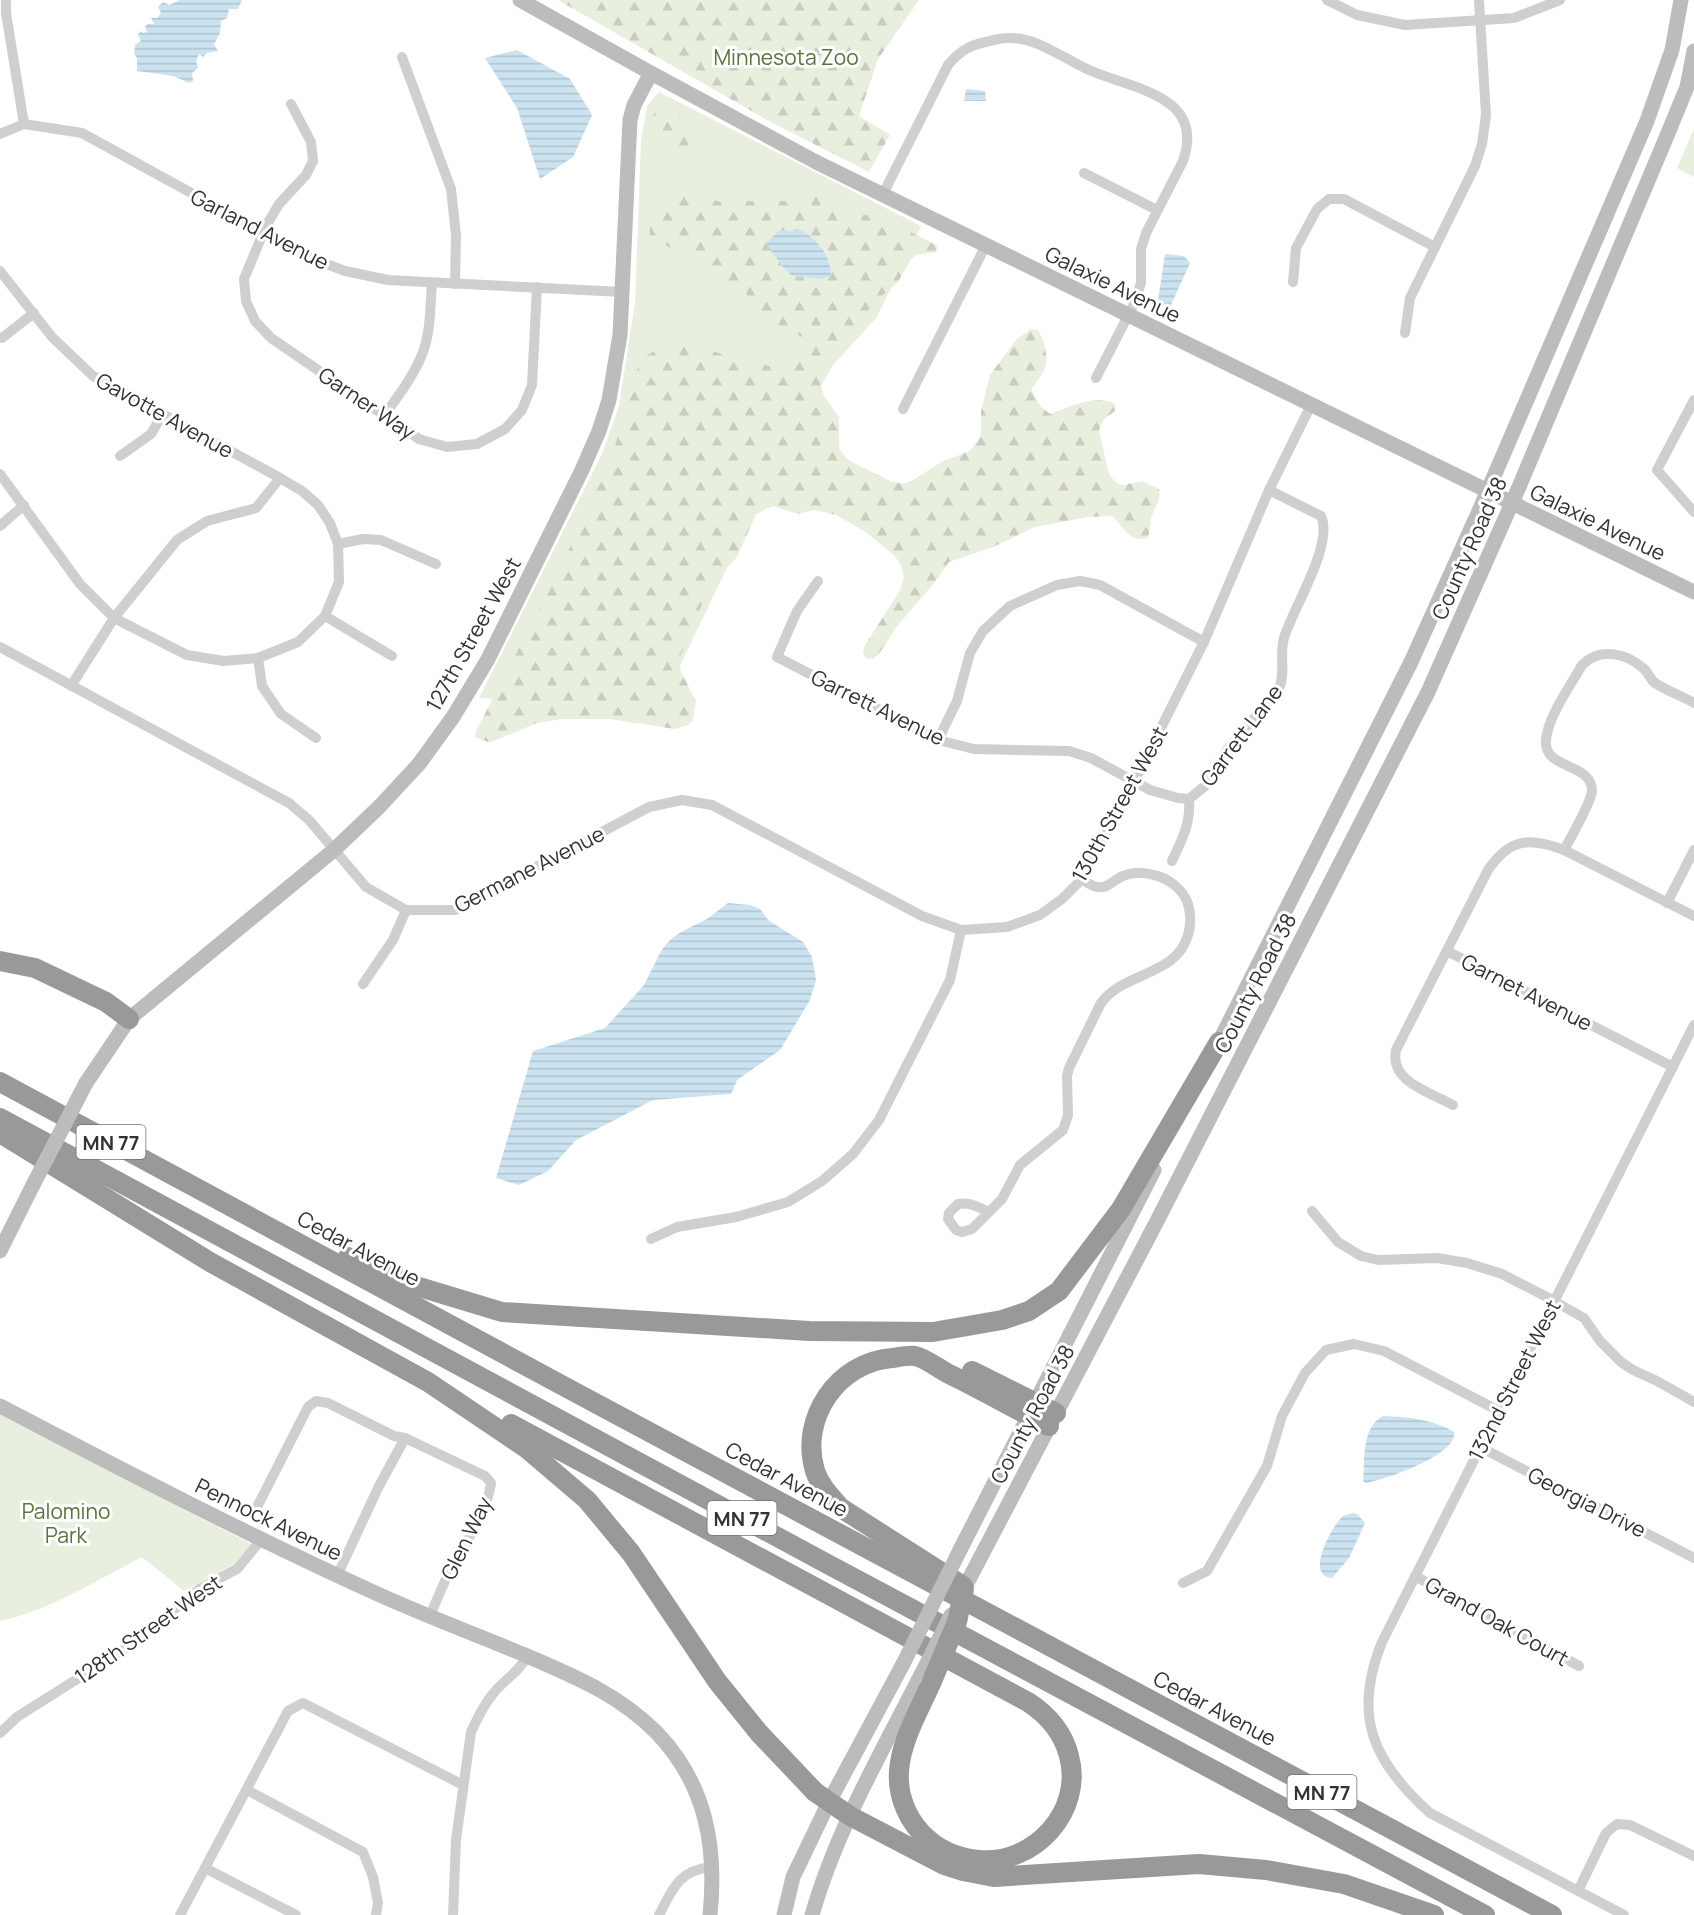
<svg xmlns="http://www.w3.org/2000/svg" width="1694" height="1915" viewBox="0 0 1694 1915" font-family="Manrope,sans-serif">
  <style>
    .green { fill: #e9efdf }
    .forest { fill: url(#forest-firs) }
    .water { fill: url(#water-rules) }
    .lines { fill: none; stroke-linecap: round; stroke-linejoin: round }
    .street { stroke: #cfcfcf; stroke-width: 10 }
    .secondary { stroke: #bcbcbc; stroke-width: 15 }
    .highway { stroke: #999; stroke-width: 20 }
    .secondary-bridge { stroke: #bcbcbc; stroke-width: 15 }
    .highway-bridge { stroke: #999; stroke-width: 20 }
    .labels { text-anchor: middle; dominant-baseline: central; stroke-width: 6; stroke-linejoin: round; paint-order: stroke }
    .shield { fill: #fff; stroke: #707070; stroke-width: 1.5 }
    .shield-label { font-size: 20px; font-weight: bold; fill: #323232 }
    .park-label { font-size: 21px; fill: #57723b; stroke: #fff }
    .street-label { font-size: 21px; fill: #323232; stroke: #fff }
  </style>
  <defs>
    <pattern id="forest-firs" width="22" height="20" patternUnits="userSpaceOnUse" patternTransform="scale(1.5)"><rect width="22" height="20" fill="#e9efdf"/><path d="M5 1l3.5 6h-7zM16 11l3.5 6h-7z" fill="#c8cdc0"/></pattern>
    <pattern id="water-rules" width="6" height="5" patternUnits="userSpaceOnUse" patternTransform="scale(1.5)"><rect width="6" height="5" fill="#cbe3f0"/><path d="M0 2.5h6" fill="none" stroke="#afc3ce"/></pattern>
  </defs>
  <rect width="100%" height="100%" fill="#fff"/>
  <!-- green -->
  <g class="green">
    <polygon points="659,92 921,226 877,317 833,365 778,461 677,672 677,712 479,698 602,454 619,406 635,302 641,140 647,106"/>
    <polygon points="1694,129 1694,177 1677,168"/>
    <path d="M0,1415L251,1544L234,1564L184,1591L142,1557C97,1580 49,1611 0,1621Z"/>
  </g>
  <!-- forest -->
  <g class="forest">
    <polygon points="558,0 919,0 878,59 859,116 890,135 869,172 767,120"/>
    <path d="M668,104L678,111L694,138C676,171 633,135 659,106Z"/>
    <path d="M679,193L691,194L728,204L747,201H788L812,194L847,210L889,221L938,246L936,252L916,255L911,259L898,282L873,303L851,336L825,365L820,383L824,396L839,417V444L840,450L848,460L890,481L903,484L915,479L941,462L970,451L981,436V411L990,375L1016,340L1031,329L1037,330C1044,337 1049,358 1045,368C1042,375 1036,383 1031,389L1040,406L1050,414C1068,408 1097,393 1115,404V411L1104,419L1099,430L1109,475L1118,484L1124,485L1142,481L1159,489C1162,500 1154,508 1151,518C1150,525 1151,531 1147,538C1131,543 1122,527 1113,516L1088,517L1035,527L993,547L949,562C934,585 916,604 898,625C889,637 885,649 873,659L866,658L863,653L864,647L900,590L904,578L901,565L894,555L864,531L836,515L815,510L797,514L773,506L756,514L737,557L723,571L707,592L679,659L681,672L696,701L693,720L688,725L675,729L610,719H562L537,723L494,741L488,742L475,737L476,731L556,577L612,456L639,364L648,354L683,340L695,343L718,353L785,370L797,366L805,350L804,338L759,315L746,293L710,279L679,251L650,239C648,212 652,202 679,193Z"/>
  </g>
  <!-- water -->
  <g class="water">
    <polygon points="180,0 242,0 238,9 229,9 227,18 221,21 220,33 214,44 218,51 207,53 203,57 199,54 196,61 198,68 192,73 193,81 189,83 173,76 137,71 137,58 134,54 135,45 141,41 138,34 141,31 143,33 147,32 145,27 147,24 154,24 151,18 157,18 161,13 158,7 163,2 169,5"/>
    <polygon points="517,50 570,79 592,115 573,157 540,179 517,108 485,58"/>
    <polygon points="966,89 985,91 986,101 964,101"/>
    <path d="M797,229C813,233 834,259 830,276L822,279L792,276L783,267L767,245L769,240L780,230L791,231Z"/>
    <polygon points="1165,254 1184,256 1190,263 1170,307 1158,300"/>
    <polygon points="728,903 750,905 760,909 768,920 803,942 812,957 816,980 810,1000 780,1050 737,1080 731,1094 653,1100 576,1140 548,1171 519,1185 496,1178 533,1051 605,1028 644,985 661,951 670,940 681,932 707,919"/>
    <path d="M1383,1416C1407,1417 1433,1419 1454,1432C1458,1455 1384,1480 1366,1483L1363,1481C1365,1459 1361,1428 1383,1416Z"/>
    <path d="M1352,1513L1357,1514L1365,1523L1349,1558L1332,1578C1304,1577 1332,1525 1343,1516C1345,1515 1350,1514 1352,1513Z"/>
  </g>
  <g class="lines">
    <!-- street -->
    <g class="street">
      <polyline points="6,0 6,13 24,124"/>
      <polyline points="1327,0 1357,15 1405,25 1514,18 1560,0"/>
      <polyline points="402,57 451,189 456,235 455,284"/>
      <polyline points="291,104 311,142 313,161 306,175 279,204 266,226 244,279 246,301 255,321 271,338 419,439 447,447 477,444 505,429 522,410 532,385 537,287"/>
      <polyline points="24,124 82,133 308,257 345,271 388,280 622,292"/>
      <polyline points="0,134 24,124"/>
      <polyline points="1084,173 1157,210"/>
      <path d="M883,194L948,65C959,52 969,45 986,42C993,40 1001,38 1009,38C1037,37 1064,59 1089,70C1132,89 1206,95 1183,161L1146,233L1141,249V283L1135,302L1096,378"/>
      <polyline points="0,271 52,337 93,376 280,478 302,491 318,505 330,523 338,544 339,582 325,616 298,642 258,658 224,661 187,655 114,618 80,584 0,474"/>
      <polyline points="1293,282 1296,248 1317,209 1329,199 1344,199 1435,247"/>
      <polyline points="1405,333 1410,298 1475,166 1482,144 1486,115 1479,0"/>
      <polyline points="2,338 34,313"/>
      <polyline points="1694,400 1657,470 1694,512"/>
      <polyline points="903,409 986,245"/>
      <path d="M384,416C398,396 414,376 423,352C431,330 430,306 432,283"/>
      <polyline points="120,456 151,434 162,415"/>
      <polyline points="0,526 24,505"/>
      <polyline points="338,544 363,539 381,540 436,564"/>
      <polyline points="818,581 797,611 777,657 938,740 974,749 1069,751 1091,758 1150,790 1178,798 1189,799"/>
      <polyline points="325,616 392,656"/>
      <polyline points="0,647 289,803 309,820 366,887 406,910 455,910 649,807 682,800 712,805 922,916 961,930"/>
      <polyline points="258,658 262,686 281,714 316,738"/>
      <polyline points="71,686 114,618 177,540 207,521 256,508 280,478"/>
      <polyline points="938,740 957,701 970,653 983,631 1010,606 1057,585 1080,581 1100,585 1204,642"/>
      <path d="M1189,799L1205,786L1227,750L1279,689C1286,672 1279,655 1284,638C1293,608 1334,545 1321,516L1269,490"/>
      <path d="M1564,850C1571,837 1591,803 1592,791C1592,762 1543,770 1546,740C1548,716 1571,685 1582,665C1599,647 1626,653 1643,668C1648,672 1650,679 1655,683C1667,691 1682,696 1694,703"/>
      <path d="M1172,861C1182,840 1191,823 1189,799"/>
      <polyline points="1667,903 1694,850"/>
      <polyline points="1447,951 1673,1067"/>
      <polyline points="363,984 393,940 406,910"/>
      <path d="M1453,1105C1430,1092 1389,1082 1396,1050L1488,870C1510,838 1529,837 1564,850L1694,916"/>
      <polyline points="1312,1211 1338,1242 1361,1256 1378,1260 1437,1258 1467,1263 1502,1274 1545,1296 1584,1318 1600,1341 1621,1362 1633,1370 1657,1381 1694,1402"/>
      <path d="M989,1212C978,1207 970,1202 958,1204L949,1213L948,1219L956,1230L962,1232L972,1229L1002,1199L1020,1165L1063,1130L1068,1115L1067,1076L1069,1068L1101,1003C1123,972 1177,976 1188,935C1191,924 1191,914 1188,904C1183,889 1168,878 1154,875C1144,872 1132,872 1123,876C1115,879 1107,889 1098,887C1093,887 1086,882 1082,879"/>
      <polyline points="651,1239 677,1227 736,1217 788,1202 822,1181 853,1154 879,1120 950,980 961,930 1007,927 1040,915 1062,899 1082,879 1134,782 1204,642 1269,490 1311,405"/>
      <polyline points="1480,1447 1694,1558"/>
      <path d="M256,1509L308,1407L316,1401L328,1403L394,1436L405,1438L485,1476L491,1483C487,1515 459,1552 445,1581C440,1592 435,1604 430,1616"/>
      <polyline points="337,1576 379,1486 405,1438"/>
      <polyline points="1415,1576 1579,1666"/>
      <polyline points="1183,1583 1207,1571 1267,1466 1282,1416 1305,1373 1326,1350 1354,1344 1384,1351 1499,1411"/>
      <polyline points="0,1733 17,1717 134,1643 199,1589 237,1569 261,1540"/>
      <polyline points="247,1790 363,1852 373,1877 378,1903 376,1915"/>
      <polyline points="205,1868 296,1915"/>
      <polyline points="1578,1891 1606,1833 1617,1824 1630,1825 1694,1856"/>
      <polyline points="180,1915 288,1711 303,1703 463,1785"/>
      <path d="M453,1915L456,1840L471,1732C477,1719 483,1706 492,1695C503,1680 519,1673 527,1656"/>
      <path d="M659,1915C673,1888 679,1870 712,1867"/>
      <path d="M1624,1915L1430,1813C1373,1762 1352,1716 1382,1642L1694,1025"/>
    </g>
    <!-- secondary -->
    <g class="secondary">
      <polyline points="520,0 651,73 816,162 1694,592"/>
      <polyline points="1215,1050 1411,662 1479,511 1647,121 1672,50 1681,0"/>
      <polyline points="86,1083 129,1019 334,850 380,806 419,764 453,717 488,659 582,470 599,431 609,400 620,335 630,120 634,105 651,73"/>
      <polyline points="0,1251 33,1185"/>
      <path d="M0,1406C126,1472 252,1537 382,1596C429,1617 477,1635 525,1655C573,1676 619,1694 657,1733C706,1784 717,1847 710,1915"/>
      <polyline points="960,1550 1154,1170"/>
      <polyline points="967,1583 1156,1223 1428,692 1519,487 1666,138 1687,87 1694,51"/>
      <polyline points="784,1915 793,1877 829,1802 903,1664"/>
      <path d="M812,1915C836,1831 881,1753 921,1675"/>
    </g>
    <!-- highway -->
    <g class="highway">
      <polyline points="0,961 35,968 106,1002 129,1019"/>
      <polyline points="0,1082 569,1389 1552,1915"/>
      <polyline points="0,1118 820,1560 1485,1915"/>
      <polyline points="0,1133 210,1262 428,1382 526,1448 587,1500 631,1553 717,1681 759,1733 815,1792 850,1816 944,1865 963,1871 994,1877 1199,1864 1266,1870 1344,1884 1434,1915"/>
      <polyline points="348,1257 416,1286 502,1312 809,1331 933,1332 1002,1320 1029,1311 1059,1291 1121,1209 1219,1042"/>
      <polyline points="972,1371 1056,1413"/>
      <path d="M511,1424L1028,1702C1048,1715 1063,1732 1069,1756C1084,1811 1034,1865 979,1860C960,1858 943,1852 929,1840C909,1824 897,1797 899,1771C901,1740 920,1709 932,1681"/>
      <path d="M963,1586L841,1508C831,1497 820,1486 815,1471C799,1418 838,1362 892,1358C899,1357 908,1355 915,1356C925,1358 938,1368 947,1373C982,1390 1015,1409 1049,1426"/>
    </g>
    <!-- secondary-bridge -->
    <g class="secondary-bridge">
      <polyline points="33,1185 86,1083"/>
      <polyline points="903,1664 960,1550"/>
      <polyline points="921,1675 951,1615"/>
    </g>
    <!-- highway-bridge -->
    <polyline class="highway-bridge" points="932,1681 957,1622 964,1589"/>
  </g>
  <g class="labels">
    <!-- shield labels -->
    <g class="shield">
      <rect x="76.5" y="1125" width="69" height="34" rx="4.5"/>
      <rect x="707.5" y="1501" width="69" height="34" rx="4.5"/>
      <rect x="1287.5" y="1775" width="69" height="34" rx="4.5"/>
    </g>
    <g class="shield-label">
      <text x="111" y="1142">MN 77</text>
      <text x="742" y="1518">MN 77</text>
      <text x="1322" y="1792">MN 77</text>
    </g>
    <!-- park labels -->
    <g class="park-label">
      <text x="786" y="57">Minnesota Zoo</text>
      <text x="66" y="1511">Palomino<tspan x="66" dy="24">Park</tspan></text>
    </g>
    <!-- street labels -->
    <g class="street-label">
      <text transform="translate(260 229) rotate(27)">Garland Avenue</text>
      <text transform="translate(1113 284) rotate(26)">Galaxie Avenue</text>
      <text transform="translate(367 403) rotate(34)">Garner Way</text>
      <text transform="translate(165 415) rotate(29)">Gavotte Avenue</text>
      <text transform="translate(1598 522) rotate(26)">Galaxie Avenue</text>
      <text transform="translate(1469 548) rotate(-66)">County Road 38</text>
      <text transform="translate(473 634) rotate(-61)">127th Street West</text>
      <text transform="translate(878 707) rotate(26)">Garrett Avenue</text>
      <text transform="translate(1241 735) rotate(-53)">Garrett Lane</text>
      <text transform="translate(1119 804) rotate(-61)">130th Street West</text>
      <text transform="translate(529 869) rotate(-27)">Germane Avenue</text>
      <text transform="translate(1255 983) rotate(-63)">County Road 38</text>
      <text transform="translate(1527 992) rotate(27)">Garnet Avenue</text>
      <text transform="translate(359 1248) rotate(28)">Cedar Avenue</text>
      <text transform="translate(1514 1380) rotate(-63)">132nd Street West</text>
      <text transform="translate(1032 1414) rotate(-62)">County Road 38</text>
      <text transform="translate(787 1479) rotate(28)">Cedar Avenue</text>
      <text transform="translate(1587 1502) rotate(27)">Georgia Drive</text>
      <text transform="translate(269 1519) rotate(26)">Pennock Avenue</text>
      <text transform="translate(466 1538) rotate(-64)">Glen Way</text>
      <text transform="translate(1497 1621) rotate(29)">Grand Oak Court</text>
      <text transform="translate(148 1629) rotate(-35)">128th Street West</text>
      <text transform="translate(1215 1708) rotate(28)">Cedar Avenue</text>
    </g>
  </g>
</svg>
